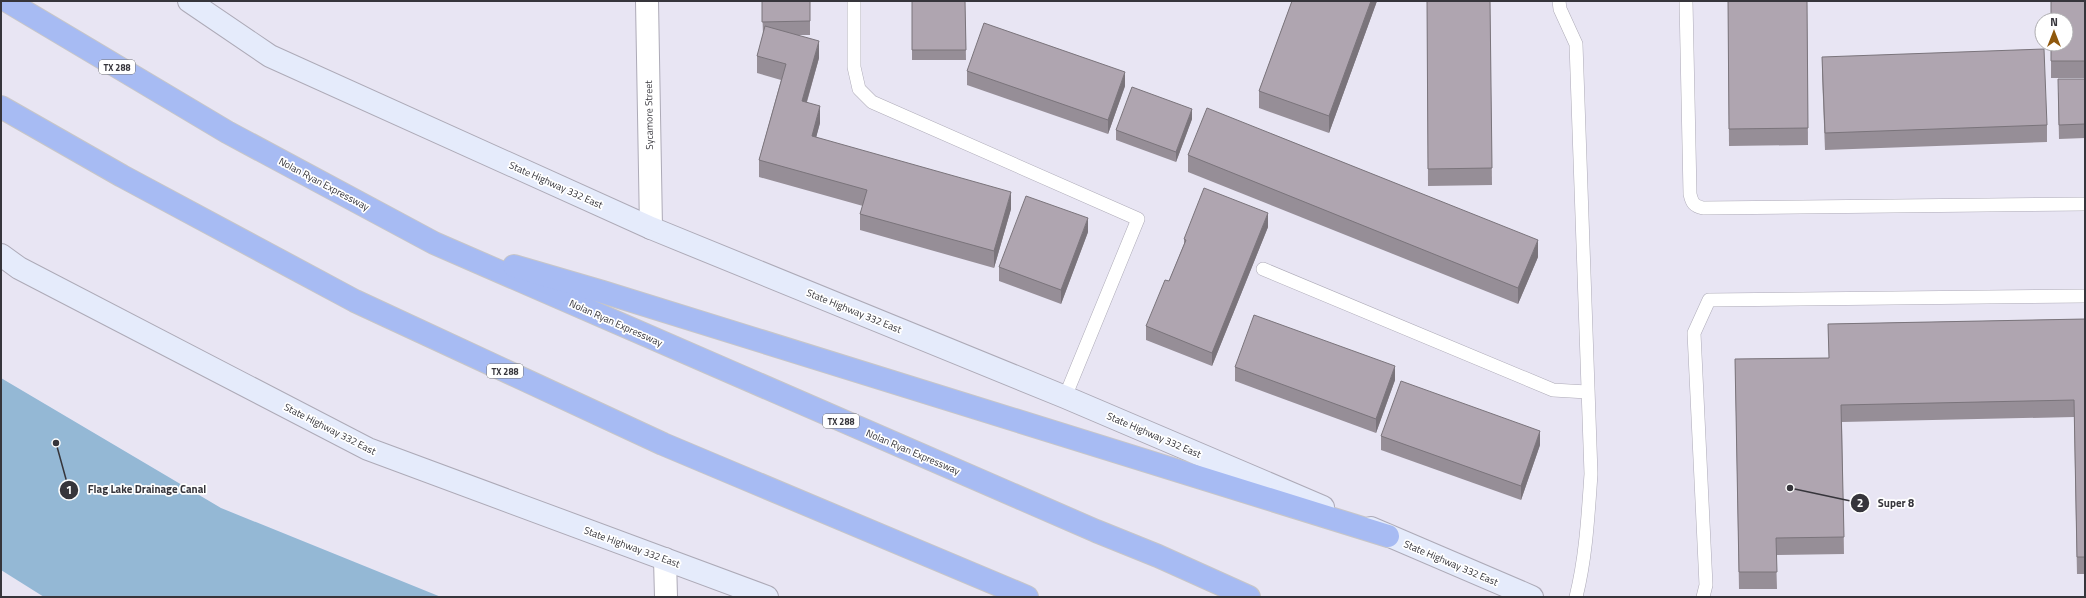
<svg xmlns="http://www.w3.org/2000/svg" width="2086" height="598" viewBox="0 0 2086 598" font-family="'Titillium Web',sans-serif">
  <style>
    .water { fill: #94b8d5 }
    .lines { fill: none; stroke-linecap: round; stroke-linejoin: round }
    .service-casing { stroke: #adaab7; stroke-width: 14 }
    .minor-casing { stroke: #adaab7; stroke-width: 24 }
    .tertiary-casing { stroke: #adaab7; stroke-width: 24 }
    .secondary-casing { stroke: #adaab7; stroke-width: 24 }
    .motorway-casing { stroke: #c7c6c8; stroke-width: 24 }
    .service { stroke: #fff; stroke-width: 13 }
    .minor { stroke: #fff; stroke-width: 22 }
    .tertiary { stroke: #fff; stroke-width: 22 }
    .secondary { stroke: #e5ebfb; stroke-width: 22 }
    .motorway { stroke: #a7bbf3; stroke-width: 22 }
    .wall { fill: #968e97 }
    .shaded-wall { fill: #7a747b }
    .building { fill: #afa5b0; stroke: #7a747b }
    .labels { text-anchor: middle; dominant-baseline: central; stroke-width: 3.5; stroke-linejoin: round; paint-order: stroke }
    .shield { fill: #fff; stroke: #727276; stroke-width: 1 }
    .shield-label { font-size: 9px; font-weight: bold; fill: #36353b }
    .street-label { font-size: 10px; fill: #36353b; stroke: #fff }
    .leader { fill: none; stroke: #36353b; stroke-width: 1.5 }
    .callout-dot { fill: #36353b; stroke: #fff; stroke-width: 1.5 }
    .mark-label { font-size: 12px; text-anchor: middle; font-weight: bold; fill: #fff }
    .callout-label { font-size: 11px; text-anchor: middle; font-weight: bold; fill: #36353b; stroke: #fff; stroke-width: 3.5; stroke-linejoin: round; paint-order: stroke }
  </style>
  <rect width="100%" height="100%" fill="#e8e5f3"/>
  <!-- water -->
  <polygon class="water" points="1,378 221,508 441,597 44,597 1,570"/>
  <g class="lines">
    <defs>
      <g id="service">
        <polyline points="854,1 854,67 859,89 872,102 1138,219 1065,397"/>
        <path d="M1559,1L1560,9L1576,44L1591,474C1588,516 1586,557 1576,597"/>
        <path d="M1686,1L1690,194C1692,203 1694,206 1703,208L2085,204"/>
        <polyline points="1263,269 1553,390 1587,392"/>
        <polyline points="1703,597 1706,585 1694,333 1709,300 2085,296"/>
      </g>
      <polyline id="minor" points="665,559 666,597"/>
      <polyline id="tertiary" points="647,1 651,228"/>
      <g id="secondary">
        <polyline points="189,1 270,56 651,228 1065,397 1323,507"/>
        <polyline points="1,255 19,268 368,449 767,597"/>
        <polyline points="1371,528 1532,597"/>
      </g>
      <g id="motorway">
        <polyline points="7,1 227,132 434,243 1096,531 1158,556 1249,597"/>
        <polyline points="1,107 122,176 355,301 663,444 1027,597"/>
        <polyline points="514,266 603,292 1388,536"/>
      </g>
    </defs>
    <!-- service casing -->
    <use href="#service" class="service-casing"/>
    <!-- minor casing -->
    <use href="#minor" class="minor-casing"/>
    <!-- tertiary casing -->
    <use href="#tertiary" class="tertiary-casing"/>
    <!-- secondary casing -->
    <use href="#secondary" class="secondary-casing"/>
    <!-- motorway casing -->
    <use href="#motorway" class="motorway-casing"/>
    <!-- service -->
    <use href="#service" class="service"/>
    <!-- minor -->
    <use href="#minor" class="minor"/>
    <!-- tertiary -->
    <use href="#tertiary" class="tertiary"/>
    <!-- secondary -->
    <use href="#secondary" class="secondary"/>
    <!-- motorway -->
    <use href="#motorway" class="motorway"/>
  </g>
  <!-- wall -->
  <g class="wall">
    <polygon points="762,1 810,1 810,35 799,35 819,58 807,102 820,123 816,137 1011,209 994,268 860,230 860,214 863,206 759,177 759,160 781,80 757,73 757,56 763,36"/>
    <polygon points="912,1 965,1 966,60 912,60"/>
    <polygon points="1292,1 1377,1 1329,133 1259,108 1259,91"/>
    <polygon points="1427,1 1490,1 1492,185 1428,186"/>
    <polygon points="1728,1 1807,1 1808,145 1729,146"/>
    <polygon points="2085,1 2085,78 2051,78 2051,44"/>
    <polygon points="1822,57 2047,125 2047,142 1825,150 1822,74"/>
    <polygon points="967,71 1125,86 1108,134 967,85"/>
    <polygon points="2085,79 2085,138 2059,139 2058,93"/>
    <polygon points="1192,119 1176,162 1116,140 1116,130"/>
    <polygon points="1188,155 1538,257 1518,304 1188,172"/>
    <polygon points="1268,227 1212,366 1146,340 1146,326 1169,281 1184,244 1184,239"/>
    <polygon points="1088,232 1061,304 999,281 999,267"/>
    <polygon points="2085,319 2085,574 2077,574 2074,417 1842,422 1844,554 1776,555 1777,589 1739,589 1735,359 1829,358 1828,324"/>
    <polygon points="1235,367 1395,380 1376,433 1235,381"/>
    <polygon points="1381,436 1540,445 1521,500 1381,450"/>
  </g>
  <!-- shaded-wall -->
  <g class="shaded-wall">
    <polygon points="1371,1 1377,1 1329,133 1329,116"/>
    <polygon points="819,41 819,58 802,118 802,101"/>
    <polygon points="1125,72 1125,86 1108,134 1108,120"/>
    <polygon points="820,106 820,123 812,153 812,136"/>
    <polygon points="1192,109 1192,119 1176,162 1176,152"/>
    <polygon points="1011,192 1011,209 994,268 994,251"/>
    <polygon points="1268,213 1268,227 1212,366 1212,353"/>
    <polygon points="1088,218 1088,232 1061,304 1061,290"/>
    <polygon points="1538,240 1538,257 1518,304 1518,288"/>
    <polygon points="1395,366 1395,380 1376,433 1376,419"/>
    <polygon points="1540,431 1540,445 1521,500 1521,486"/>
  </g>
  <!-- building -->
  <g class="building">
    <polygon points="762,1 810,1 810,21 762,22"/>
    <polygon points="912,1 965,1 966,50 912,50"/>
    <polygon points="1292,1 1371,1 1329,116 1259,91"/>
    <polygon points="1427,1 1490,1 1492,168 1428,169"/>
    <polygon points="1728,1 1807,1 1808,128 1729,129"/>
    <polygon points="2051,1 2085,1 2085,61 2051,61 2051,44 2066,44 2066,20 2051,20"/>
    <polygon points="984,23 1125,72 1108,120 967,71"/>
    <polygon points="765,26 819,41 802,101 820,106 812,136 1011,192 994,251 860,214 867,190 759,160 786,64 757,56"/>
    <polygon points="2044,49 2047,125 1825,133 1822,57"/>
    <polygon points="2058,79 2085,79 2085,124 2059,125"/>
    <polygon points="1132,87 1192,109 1176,152 1116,130"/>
    <polygon points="1207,108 1538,240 1518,288 1188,155"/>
    <polygon points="1204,188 1268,213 1212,353 1146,326 1165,280 1169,281 1186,240 1184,239"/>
    <polygon points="1026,196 1088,218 1061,290 999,267"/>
    <polygon points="1254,315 1395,366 1376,419 1235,367"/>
    <polygon points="2085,319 2085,557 2077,557 2074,400 1841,405 1844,537 1776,538 1777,572 1739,572 1735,359 1829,358 1828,324"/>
    <polygon points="1401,381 1540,431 1521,486 1381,436"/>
  </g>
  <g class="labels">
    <!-- shield labels -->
    <g class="shield">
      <rect x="99" y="60" width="36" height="14" rx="3"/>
      <rect x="487" y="364" width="36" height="14" rx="3"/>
      <rect x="823" y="414" width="36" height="14" rx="3"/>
    </g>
    <g class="shield-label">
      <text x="117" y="67">TX 288</text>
      <text x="505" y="371">TX 288</text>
      <text x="841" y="421">TX 288</text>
    </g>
    <!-- street labels -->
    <g class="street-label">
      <text transform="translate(649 115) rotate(-91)">Sycamore Street</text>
      <text transform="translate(324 184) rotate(28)">Nolan Ryan Expressway</text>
      <text transform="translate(556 185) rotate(24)">State Highway 332 East</text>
      <text transform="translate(854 311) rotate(22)">State Highway 332 East</text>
      <text transform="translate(616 323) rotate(24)">Nolan Ryan Expressway</text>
      <text transform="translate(330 429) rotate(27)">State Highway 332 East</text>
      <text transform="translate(1154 435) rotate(23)">State Highway 332 East</text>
      <text transform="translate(913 452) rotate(23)">Nolan Ryan Expressway</text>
      <text transform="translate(632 547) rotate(20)">State Highway 332 East</text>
      <text transform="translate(1451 563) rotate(23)">State Highway 332 East</text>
    </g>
  </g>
  <!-- callouts -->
  <path class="leader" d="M56 443L69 490M1790 488L1860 503"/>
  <g class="callout-dot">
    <circle cx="56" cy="443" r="4"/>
    <circle cx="1790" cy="488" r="4"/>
    <circle cx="69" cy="490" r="10"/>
    <circle cx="1860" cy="503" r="10"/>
  </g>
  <g class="mark-label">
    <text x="69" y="494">1</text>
    <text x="1860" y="507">2</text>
  </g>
  <g class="callout-label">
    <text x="147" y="493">Flag Lake Drainage Canal</text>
    <text x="1896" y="507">Super 8</text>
  </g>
  <!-- border -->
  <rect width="2086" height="598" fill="none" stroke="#36353b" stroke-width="4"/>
  <!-- north arrow -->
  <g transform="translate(2054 32)"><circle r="19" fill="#ffffff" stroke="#afaeb1"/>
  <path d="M0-3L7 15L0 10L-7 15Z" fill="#8f580d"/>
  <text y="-6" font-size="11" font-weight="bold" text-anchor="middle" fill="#36353b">N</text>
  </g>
</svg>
